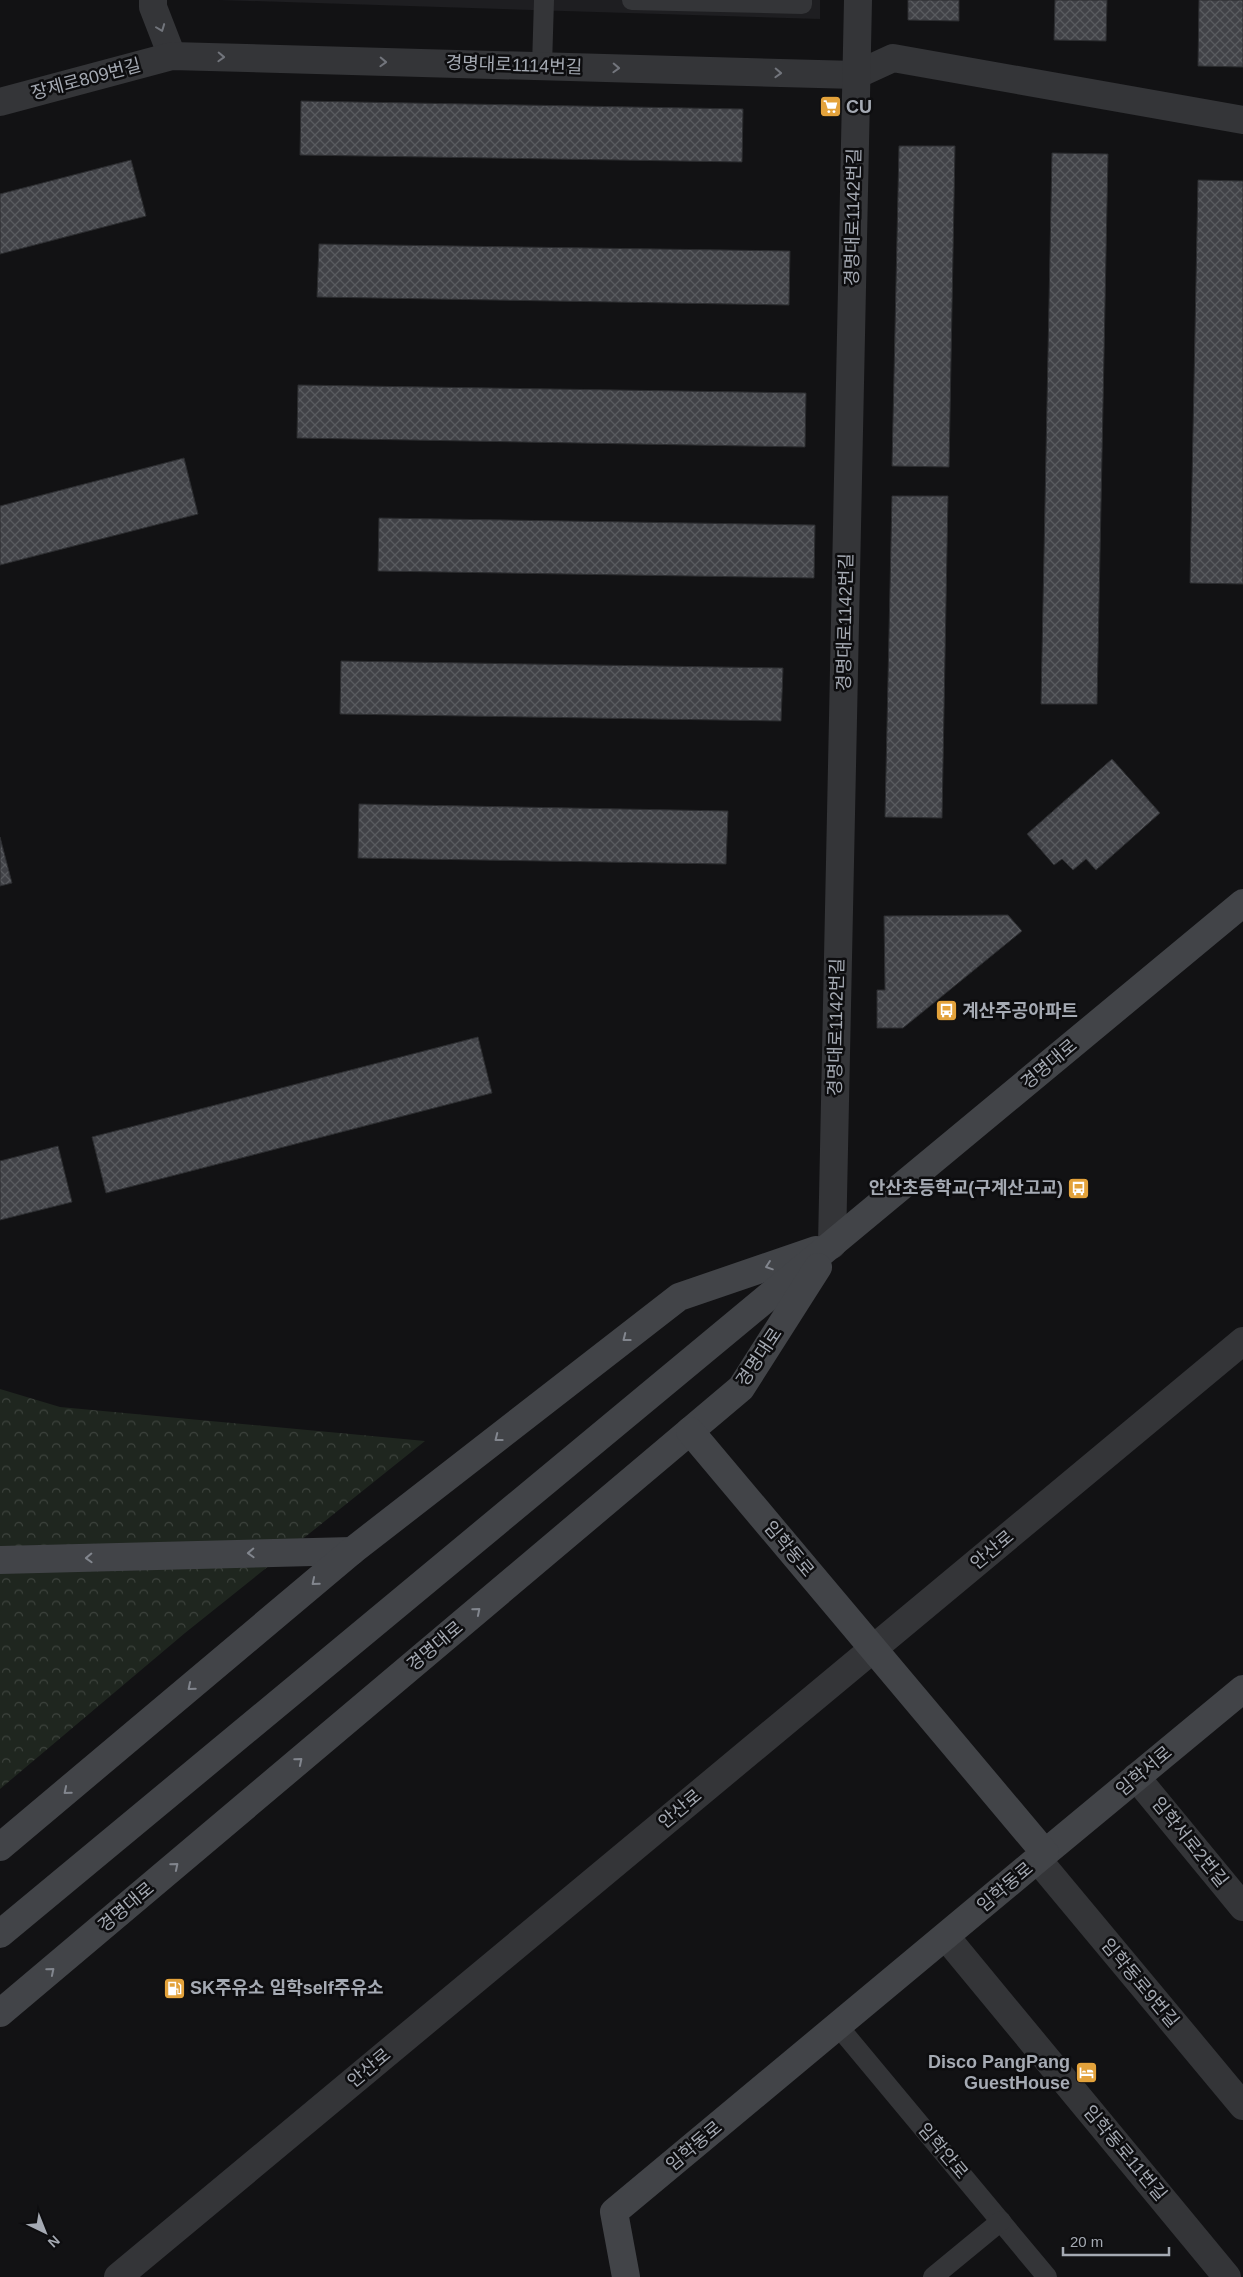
<svg xmlns="http://www.w3.org/2000/svg" width="1243" height="2277" viewBox="0 0 1243 2277" font-family="Helvetica,'Noto Sans KR',sans-serif">
  <style>
    .built { fill: #1e1e21 }
    .park { fill: url(#park-crowns) }
    .building { fill: url(#building-cross-hatch); stroke: #2c2d30 }
    .lines { fill: none; stroke-linecap: round; stroke-linejoin: round }
    .lane { stroke: #343538; stroke-width: 20 }
    .street { stroke: #343538; stroke-width: 28 }
    .secondary { stroke: #424448; stroke-width: 28 }
    .oneway { stroke: #72757c }
    .oneway2 { stroke: #82868e }
    .labels { text-anchor: middle; dominant-baseline: central; stroke-width: 5; stroke-linejoin: round; paint-order: stroke }
    .street-label { font-size: 18px; fill: #a5aab3; stroke: #0d0d0f }
    .poi-label { font-size: 18px; font-weight: bold; fill: #a5aab3; stroke: #0d0d0f; text-anchor: start }
  </style>
  <defs>
    <pattern id="park-crowns" width="20" height="18" patternUnits="userSpaceOnUse" patternTransform="scale(1.25)"><rect width="20" height="18" fill="#1f261f"/><path d="M2 6a3 3 0 1 1 6 0M12 15a3 3 0 1 1 6 0" fill="none" stroke="#3d433d"/></pattern>
    <pattern id="building-cross-hatch" width="8" height="8" patternUnits="userSpaceOnUse" patternTransform="scale(1.25)"><rect width="8" height="8" fill="#414247"/><path d="M0 0l8 8M0 8l8-8" fill="none" stroke="#595b5f"/></pattern>
  </defs>
  <rect width="100%" height="100%" fill="#121214"/>
  <!-- built -->
  <polygon class="built" points="219,0 820,0 820,19"/>
  <!-- park -->
  <polygon class="park" points="0,1389 60,1407 425,1441 185,1633 0,1789"/>
  <!-- building -->
  <g class="building">
    <polygon points="908,0 959,0 959,21 908,20"/>
    <polygon points="1055,0 1107,0 1106,41 1054,40"/>
    <polygon points="1199,0 1243,0 1243,67 1198,66"/>
    <polygon points="301,101 743,109 742,162 300,155"/>
    <polygon points="899,146 955,146 949,467 892,466"/>
    <polygon points="1052,153 1108,154 1097,704 1041,704"/>
    <polygon points="131,160 146,216 0,254 0,194"/>
    <polygon points="1198,180 1243,181 1243,584 1190,583"/>
    <polygon points="319,244 790,251 789,305 317,297"/>
    <polygon points="298,385 806,393 805,447 297,438"/>
    <polygon points="184,458 198,514 0,565 0,506"/>
    <polygon points="892,496 948,496 942,818 885,817"/>
    <polygon points="379,518 815,525 814,578 378,571"/>
    <polygon points="341,661 783,668 781,721 340,714"/>
    <polygon points="1112,759 1160,813 1096,870 1086,859 1073,870 1062,859 1054,865 1027,834"/>
    <polygon points="359,804 728,811 726,864 358,858"/>
    <polygon points="0,837 12,883 0,886"/>
    <polygon points="1008,915 1022,931 903,1028 877,1028 877,990 885,990 884,916"/>
    <polygon points="478,1037 492,1093 106,1193 92,1137"/>
    <polygon points="58,1146 72,1202 0,1220 0,1161"/>
  </g>
  <g class="lines">
    <!-- lane -->
    <g class="lane">
      <polyline points="632,0 802,4 802,0"/>
      <polyline points="542,66 544,0"/>
      <polyline points="838,2026 1047,2277"/>
      <polyline points="933,2277 1001,2221"/>
    </g>
    <!-- street -->
    <g class="street">
      <polyline points="153,0 153,7 172,56"/>
      <polyline points="0,102 172,56 856,75 893,58 1243,120"/>
      <polyline points="832,1245 858,0"/>
      <polyline points="1136,1777 1243,1907"/>
      <polyline points="1038,1860 1243,2106"/>
      <polyline points="946,1937 1227,2277"/>
      <polyline points="118,2277 1243,1341"/>
    </g>
    <!-- secondary -->
    <g class="secondary">
      <polyline points="0,1560 352,1551"/>
      <polyline points="0,1847 352,1551 679,1297 816,1250"/>
      <polyline points="1045,1853 1243,1689"/>
      <polyline points="0,1934 1243,903"/>
      <polyline points="0,2013 741,1388 818,1267"/>
      <polyline points="626,2277 614,2212 1045,1853 690,1431"/>
    </g>
  </g>
  <!-- one-way arrows -->
  <defs><path id="oneway-chevron" d="M-2-3.5L2.5 0L-2 3.5" fill="none" stroke-width="1.6" stroke-linecap="round" stroke-linejoin="round" transform="scale(1.25)"/></defs>
  <g class="oneway">
    <use href="#oneway-chevron" transform="translate(161 28) rotate(69)"/>
    <use href="#oneway-chevron" transform="translate(221 57) rotate(2)"/>
    <use href="#oneway-chevron" transform="translate(383 62) rotate(2)"/>
    <use href="#oneway-chevron" transform="translate(616 68) rotate(2)"/>
    <use href="#oneway-chevron" transform="translate(778 73) rotate(2)"/>
  </g>
  <g class="oneway2">
    <use href="#oneway-chevron" transform="translate(769 1266) rotate(161)"/>
    <use href="#oneway-chevron" transform="translate(626 1338) rotate(142)"/>
    <use href="#oneway-chevron" transform="translate(498 1438) rotate(142)"/>
    <use href="#oneway-chevron" transform="translate(251 1553) rotate(178)"/>
    <use href="#oneway-chevron" transform="translate(89 1558) rotate(178)"/>
    <use href="#oneway-chevron" transform="translate(315 1582) rotate(140)"/>
    <use href="#oneway-chevron" transform="translate(477 1611) rotate(-40)"/>
    <use href="#oneway-chevron" transform="translate(191 1687) rotate(140)"/>
    <use href="#oneway-chevron" transform="translate(299 1761) rotate(-40)"/>
    <use href="#oneway-chevron" transform="translate(67 1791) rotate(140)"/>
    <use href="#oneway-chevron" transform="translate(175 1866) rotate(-40)"/>
    <use href="#oneway-chevron" transform="translate(51 1971) rotate(-40)"/>
  </g>
  <!-- icons -->
  <defs>
    <symbol id="supermarket-square" viewBox="-11 -11 22 22"><rect x="-9" y="-9" width="18" height="18" rx="4" fill="#e3a23b" stroke="#0d0d0f"/><path d="M-6-5.5h2.5l.6 2H6L4.5 2H-2.5L-4.4-4H-6ZM-1.5 3.2a1.3 1.3 0 1 0 .1 0ZM3 3.2a1.3 1.3 0 1 0 .1 0Z" fill="#fff"/></symbol>
    <symbol id="bus-square" viewBox="-11 -11 22 22"><rect x="-9" y="-9" width="18" height="18" rx="4" fill="#e3a23b" stroke="#0d0d0f"/><path d="M-5-6H5V4H4V6H2V4H-2V6H-4V4H-5ZM-3.5-4V0h7V-4ZM-3.5 1.2v1.5H-2V1.2ZM2 1.2v1.5H3.5V1.2Z" fill="#fff"/></symbol>
    <symbol id="fuel-square" viewBox="-11 -11 22 22"><rect x="-9" y="-9" width="18" height="18" rx="4" fill="#e3a23b" stroke="#0d0d0f"/><path d="M-5.5-6h7V0h2V4h1.3V-2.5L3-4.5l.8-.8L6-3V5H2.5V1h-1V6h-7ZM-4.2-4.7v3.2H.2V-4.7Z" fill="#fff"/></symbol>
    <symbol id="hotel-square" viewBox="-11 -11 22 22"><rect x="-9" y="-9" width="18" height="18" rx="4" fill="#e3a23b" stroke="#0d0d0f"/><path d="M-6-4.5h1.5V1H6V5H4.5V3h-9V5H-6ZM-4 0a1.8 1.8 0 1 1 3.6 0ZM.5 0V-2.5h3Q6-2.5 6 0Z" fill="#fff"/></symbol>
  </defs>
  <g fill-rule="evenodd">
    <use href="#supermarket-square" x="818" y="94" width="25" height="25"/>
    <use href="#bus-square" x="934" y="998" width="25" height="25"/>
    <use href="#bus-square" x="1066" y="1176" width="25" height="25"/>
    <use href="#fuel-square" x="162" y="1976" width="25" height="25"/>
    <use href="#hotel-square" x="1074" y="2060" width="25" height="25"/>
  </g>
  <g class="labels">
    <!-- street labels -->
    <g class="street-label">
      <text transform="translate(514 65) rotate(2)">경명대로1114번길</text>
      <text transform="translate(86 79) rotate(-15)">장제로809번길</text>
      <text transform="translate(853 217) rotate(-89)">경명대로1142번길</text>
      <text transform="translate(845 622) rotate(-89)">경명대로1142번길</text>
      <text transform="translate(836 1027) rotate(-89)">경명대로1142번길</text>
      <text transform="translate(1049 1064) rotate(-40)">경명대로</text>
      <text transform="translate(759 1357) rotate(-56)">경명대로</text>
      <text transform="translate(789 1549) rotate(50)">임학동로</text>
      <text transform="translate(992 1550) rotate(-40)">안산로</text>
      <text transform="translate(435 1646) rotate(-40)">경명대로</text>
      <text transform="translate(1144 1771) rotate(-40)">임학서로</text>
      <text transform="translate(680 1809) rotate(-40)">안산로</text>
      <text transform="translate(1190 1842) rotate(51)">임학서로2번길</text>
      <text transform="translate(1005 1887) rotate(-40)">임학동로</text>
      <text transform="translate(126 1907) rotate(-40)">경명대로</text>
      <text transform="translate(1140 1983) rotate(50)">임학동로9번길</text>
      <text transform="translate(369 2068) rotate(-40)">안산로</text>
      <text transform="translate(694 2146) rotate(-40)">임학동로</text>
      <text transform="translate(943 2151) rotate(50)">임학안로</text>
      <text transform="translate(1125 2153) rotate(50)">임학동로11번길</text>
    </g>
    <!-- poi labels -->
    <g class="poi-label">
      <text x="846" y="107">CU</text>
      <text x="962" y="1011">계산주공아파트</text>
      <text x="1063" y="1188" text-anchor="end">안산초등학교(구계산고교)</text>
      <text x="190" y="1988">SK주유소 임학self주유소</text>
      <text x="1070" y="2062" text-anchor="end">Disco PangPang<tspan x="1070" dy="21">GuestHouse</tspan></text>
    </g>
  </g>
  <!-- north arrow -->
  <g transform="translate(45 2232) rotate(137)" stroke="#0d0d0f" stroke-width="4" paint-order="stroke">
  <path d="M0-4L9 19L0 12L-9 19Z" fill="#a5aab3"/>
  <text y="-8" font-size="14" font-weight="bold" text-anchor="middle" fill="#a5aab3">N</text>
  </g>
  <!-- scale -->
  <path d="M1063 2247v8h106v-8" fill="none" stroke="#a5aab3" stroke-width="2.5"/>
  <text x="1070" y="2247" font-size="15" fill="#a5aab3" stroke="#0d0d0f" stroke-width="4" paint-order="stroke">20 m</text>
</svg>
